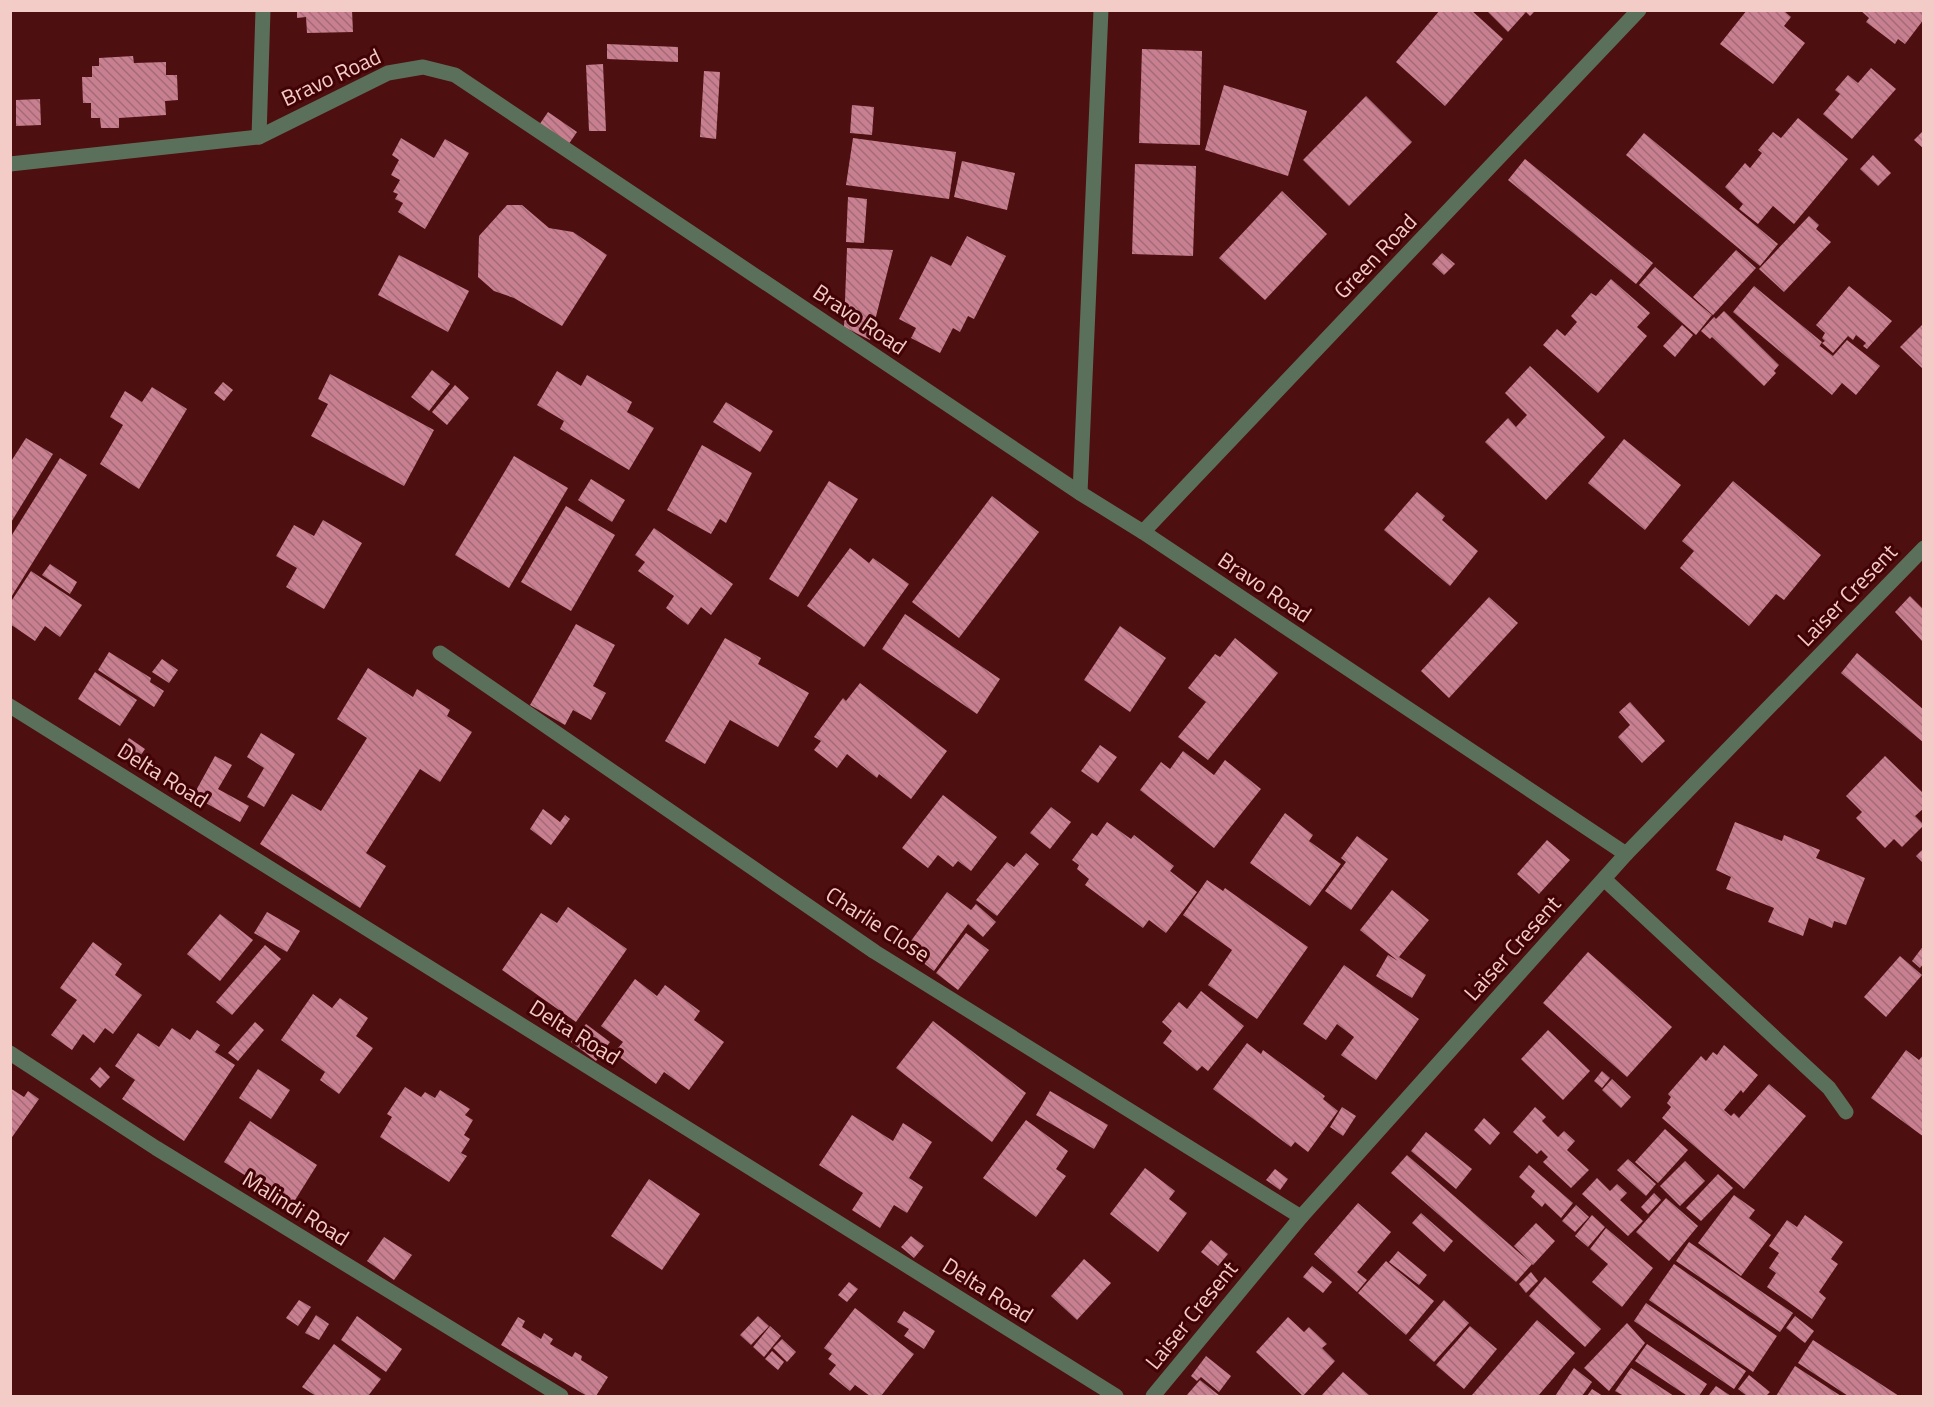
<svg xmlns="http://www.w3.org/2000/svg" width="1934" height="1407" viewBox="0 0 1934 1407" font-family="'Titillium Web',sans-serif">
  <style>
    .building { fill: url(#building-back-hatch) }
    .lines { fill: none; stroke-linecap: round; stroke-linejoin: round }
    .minor { stroke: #5a705b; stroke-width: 15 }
    .labels { text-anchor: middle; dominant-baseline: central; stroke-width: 6; stroke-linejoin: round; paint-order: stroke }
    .street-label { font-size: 22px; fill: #f3cbc7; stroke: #410306 }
  </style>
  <defs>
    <pattern id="building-back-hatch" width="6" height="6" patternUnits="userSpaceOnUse" patternTransform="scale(1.5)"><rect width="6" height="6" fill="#c87f90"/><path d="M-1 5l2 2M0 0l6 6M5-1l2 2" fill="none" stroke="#a26b77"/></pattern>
  </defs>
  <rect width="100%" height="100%" fill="#4d0f0f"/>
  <!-- building -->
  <g class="building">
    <polygon points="297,10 352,10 353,32 307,33 306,17 297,18"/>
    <polygon points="1440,10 1471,10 1503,39 1445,106 1396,62"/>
    <polygon points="1486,10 1536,10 1530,16 1526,12 1508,32"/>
    <polygon points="1747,10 1783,10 1791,17 1784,26 1805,43 1773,84 1720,44"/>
    <polygon points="1860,10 1924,10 1924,19 1905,44 1898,39 1895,44 1866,22 1869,18"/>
    <polygon points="607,44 678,47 678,62 607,59"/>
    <polygon points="1142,49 1202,51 1200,145 1139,143"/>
    <polygon points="133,56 134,63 166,62 166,75 177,75 178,100 165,101 166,115 119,118 119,128 101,128 100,118 91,118 91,103 83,103 82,77 92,77 92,66 99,66 99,58"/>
    <polygon points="603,64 606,131 589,131 586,65"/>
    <polygon points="1871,68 1896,89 1852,139 1823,114 1840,94 1835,90 1848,75 1858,83"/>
    <polygon points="704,71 720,72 716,139 700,137"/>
    <polygon points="1224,85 1307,111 1288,176 1205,150"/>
    <polygon points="1366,96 1412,142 1349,206 1303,160"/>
    <polygon points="40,99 41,125 16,126 16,100"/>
    <polygon points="852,105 874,107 872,135 850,133"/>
    <polygon points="548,112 577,132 566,148 537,128"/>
    <polygon points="1798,118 1848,159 1794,224 1773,206 1758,224 1739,209 1743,204 1725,187 1745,163 1750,168 1762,153 1758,150 1773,132 1781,138"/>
    <polygon points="1924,130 1924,149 1914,140"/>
    <polygon points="1644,133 1778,244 1760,266 1626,155"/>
    <polygon points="401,138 434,158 445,139 469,153 425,229 398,212 403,203 395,199 398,194 393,192 400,180 391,175 399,160 392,155"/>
    <polygon points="853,138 956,152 949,199 846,185"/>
    <polygon points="1873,155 1891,173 1878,186 1860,169"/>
    <polygon points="1525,159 1653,263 1636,284 1508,180"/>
    <polygon points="962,161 1015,173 1007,210 954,197"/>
    <polygon points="1135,164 1196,166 1193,256 1132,254"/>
    <polygon points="1282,191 1327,234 1265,300 1219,258"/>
    <polygon points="848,197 867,199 864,243 846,242"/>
    <polygon points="507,205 522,205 549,228 573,232 607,255 562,326 514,298 494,291 478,277 479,236"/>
    <polygon points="1809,216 1819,225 1816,229 1831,242 1784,292 1759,269"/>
    <polygon points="967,236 1006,256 974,319 968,316 960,332 953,328 940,353 911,338 916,328 899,319 931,256 951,266"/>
    <polygon points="847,248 893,250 870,340 844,327"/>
    <polygon points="1736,250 1756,268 1713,315 1693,297"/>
    <polygon points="1442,253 1455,264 1444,275 1432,264"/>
    <polygon points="399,255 469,291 448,332 378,295"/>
    <polygon points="1655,267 1712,315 1696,335 1639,285"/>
    <polygon points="1611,279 1650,313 1637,327 1647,336 1598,393 1543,345 1557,329 1565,336 1577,322 1571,316 1591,293 1596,296"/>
    <polygon points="1754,286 1822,342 1819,347 1820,346 1833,356 1847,340 1880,366 1856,395 1842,383 1832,395 1733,312"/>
    <polygon points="1849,286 1892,321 1867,349 1863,346 1866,343 1856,335 1853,340 1848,336 1833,353 1822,343 1825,341 1822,338 1825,333 1816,325"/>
    <polygon points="1724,311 1779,365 1774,371 1776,373 1764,386 1712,337 1710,339 1701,331 1714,317 1716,319"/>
    <polygon points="1924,323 1924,370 1900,347"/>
    <polygon points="1682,325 1693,335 1675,357 1663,346"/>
    <polygon points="1530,366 1605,437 1546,500 1485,442 1508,418 1516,427 1527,415 1505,393"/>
    <polygon points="432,370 450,384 429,411 411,397"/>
    <polygon points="557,371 581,386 587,375 632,402 627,412 654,428 629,470 560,429 564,421 537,405"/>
    <polygon points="330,374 434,430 404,486 311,436 328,404 318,399"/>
    <polygon points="223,382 233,390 224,401 214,393"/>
    <polygon points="455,385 469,398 447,425 432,412"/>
    <polygon points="152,387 187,409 139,489 100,464 123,425 110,417 125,391 142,402"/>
    <polygon points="726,402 773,431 760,452 713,422"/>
    <polygon points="26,438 53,454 10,524 10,463"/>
    <polygon points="1624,439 1681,485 1645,530 1588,483"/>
    <polygon points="702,445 752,473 726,523 720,519 711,534 667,510"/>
    <polygon points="514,456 568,488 509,588 455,555"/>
    <polygon points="60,458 87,475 10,599 10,538"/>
    <polygon points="591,479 625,500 612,522 578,500"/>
    <polygon points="829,481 858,499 798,597 769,579"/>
    <polygon points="1733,481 1821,555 1784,600 1776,594 1749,626 1680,568 1694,551 1682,541"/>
    <polygon points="1417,492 1445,516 1442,520 1478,551 1450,586 1384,530"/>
    <polygon points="992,496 1039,532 959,638 912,602"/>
    <polygon points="566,506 615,535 571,611 521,582"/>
    <polygon points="323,520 362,543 324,609 286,587 297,568 276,556 294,525 314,536"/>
    <polygon points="654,528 733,584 711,615 701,607 688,625 666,608 674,596 638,571 645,562 635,555"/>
    <polygon points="850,548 869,563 873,558 909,584 864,647 807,606"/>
    <polygon points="50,564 77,582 70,594 42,575"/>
    <polygon points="31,571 82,605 60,637 45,626 35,641 10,624 12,617 10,616 10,603"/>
    <polygon points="1910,596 1924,610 1924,643 1895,612"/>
    <polygon points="1489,597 1518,623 1449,698 1421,671"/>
    <polygon points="905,614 1000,679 977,714 882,649"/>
    <polygon points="576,624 615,645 593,686 606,693 591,720 573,710 565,725 530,705"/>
    <polygon points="1120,626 1166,658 1130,712 1084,680"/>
    <polygon points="725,638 761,658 758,664 809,693 778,747 730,720 705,764 665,741"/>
    <polygon points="1235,638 1278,673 1208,760 1178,737 1206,702 1188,688 1215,654 1220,657"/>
    <polygon points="109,652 151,678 150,682 164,691 154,707 98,670"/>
    <polygon points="1857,653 1924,710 1924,743 1841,673"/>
    <polygon points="162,659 178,670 169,683 152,672"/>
    <polygon points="368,668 413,697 417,689 450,710 447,716 472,732 440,782 420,769 366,853 386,866 360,908 260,844 292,794 321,811 367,738 337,719"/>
    <polygon points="95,672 137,700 120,726 78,699"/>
    <polygon points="860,683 947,751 911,799 879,774 877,778 847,754 837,768 814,750 821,741 814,737 843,698 846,701"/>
    <polygon points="1630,702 1665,741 1642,763 1618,737 1630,725 1619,712"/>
    <polygon points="261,733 295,754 264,807 247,797 264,768 247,757"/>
    <polygon points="129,738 145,749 136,762 120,751"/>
    <polygon points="1100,745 1117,757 1098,783 1081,771"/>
    <polygon points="1183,751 1214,775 1225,760 1261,789 1214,848 1140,790 1161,762 1170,769"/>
    <polygon points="215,756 232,765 218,789 249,806 240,822 193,796"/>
    <polygon points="1885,756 1924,794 1924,808 1915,816 1924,825 1902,847 1894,839 1885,848 1856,818 1862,812 1846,796"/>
    <polygon points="943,795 997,837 971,871 958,861 953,867 938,855 928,868 902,848"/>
    <polygon points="1051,807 1071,822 1050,849 1030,833"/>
    <polygon points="543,809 560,822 565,815 570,819 551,845 530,829"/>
    <polygon points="1285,813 1313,835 1309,841 1341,864 1310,906 1250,863"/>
    <polygon points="1107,822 1131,839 1134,835 1174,866 1170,871 1197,892 1166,933 1149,920 1143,928 1085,885 1089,879 1077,869 1079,865 1072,860 1092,833 1097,836"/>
    <polygon points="1735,822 1782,841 1784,835 1820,850 1816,858 1865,878 1846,925 1834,921 1832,928 1809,918 1803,936 1768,922 1774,908 1726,889 1731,877 1716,870"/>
    <polygon points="1357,836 1388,859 1351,910 1325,891 1346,862 1341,858"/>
    <polygon points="1547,840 1570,860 1539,894 1517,874"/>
    <polygon points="1924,848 1924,864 1916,856"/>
    <polygon points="1026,853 1039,864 997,916 976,900 1007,862 1014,867"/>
    <polygon points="1207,880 1223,891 1225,888 1308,947 1257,1019 1208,985 1232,950 1183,915"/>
    <polygon points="1392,890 1429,920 1399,957 1426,975 1412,998 1376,976 1388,955 1398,961 1360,930"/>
    <polygon points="947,892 971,910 976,904 996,922 983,937 968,924 934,971 905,949"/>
    <polygon points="568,907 627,949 576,1022 502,970 541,913 557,923"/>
    <polygon points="267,912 300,931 287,952 254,933"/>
    <polygon points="220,914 253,940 220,981 187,954"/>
    <polygon points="966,933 989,950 958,990 936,973"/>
    <polygon points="93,942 122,964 115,975 142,995 113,1034 105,1028 94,1043 83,1034 72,1050 51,1035 77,1000 60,988"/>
    <polygon points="265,945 281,959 232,1015 216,1002"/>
    <polygon points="1924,945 1924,963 1920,968 1912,961"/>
    <polygon points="1588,952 1672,1027 1627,1077 1543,1003"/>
    <polygon points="1900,956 1922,975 1886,1017 1864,997"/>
    <polygon points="1344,965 1419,1019 1376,1080 1341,1055 1354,1037 1337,1024 1326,1040 1303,1024"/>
    <polygon points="635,979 657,996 665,985 700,1011 694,1020 724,1042 689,1090 664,1072 656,1084 614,1053 623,1042 601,1026"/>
    <polygon points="1201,991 1244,1026 1208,1071 1202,1066 1197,1071 1163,1043 1172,1031 1162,1022 1179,1002 1187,1009"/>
    <polygon points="313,994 332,1008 340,998 368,1018 356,1036 373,1048 339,1094 320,1080 325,1072 281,1040"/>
    <polygon points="933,1021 1026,1093 992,1142 896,1068"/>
    <polygon points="255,1022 264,1030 238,1061 228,1053"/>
    <polygon points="586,1024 610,1042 596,1061 571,1042"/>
    <polygon points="172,1028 190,1040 197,1030 220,1045 215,1052 235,1065 184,1141 122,1099 135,1080 115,1066 138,1033 159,1047"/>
    <polygon points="1548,1030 1590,1071 1563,1100 1521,1059"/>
    <polygon points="1247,1043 1261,1054 1263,1050 1325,1096 1323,1099 1338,1111 1308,1152 1295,1142 1291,1147 1213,1089"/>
    <polygon points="1724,1045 1758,1075 1743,1093 1741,1090 1724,1110 1731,1116 1734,1113 1739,1118 1769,1084 1806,1116 1744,1189 1662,1118 1671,1107 1667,1103 1671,1097 1668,1094 1701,1056 1706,1061 1713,1052 1717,1055"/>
    <polygon points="1906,1050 1919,1060 1924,1054 1924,1137 1871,1098"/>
    <polygon points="100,1067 110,1077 100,1088 90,1079"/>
    <polygon points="258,1069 290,1090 271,1119 239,1098"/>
    <polygon points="1602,1071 1610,1078 1602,1088 1594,1081"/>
    <polygon points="1612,1079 1631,1097 1621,1108 1602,1090"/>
    <polygon points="405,1087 421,1097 425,1092 435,1098 440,1090 470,1109 465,1115 473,1120 464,1135 470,1139 461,1153 467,1156 449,1182 380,1137 392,1117 387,1114"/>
    <polygon points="10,1088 24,1097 28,1091 39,1099 10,1140"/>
    <polygon points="1050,1091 1108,1125 1094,1149 1036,1115"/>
    <polygon points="1342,1107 1356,1116 1343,1136 1330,1127"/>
    <polygon points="1535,1107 1546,1117 1542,1121 1558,1137 1564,1131 1575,1141 1567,1150 1589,1170 1571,1188 1543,1162 1548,1157 1541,1150 1537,1154 1513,1132"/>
    <polygon points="852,1115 893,1141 903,1123 932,1142 909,1178 923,1187 907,1213 894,1205 880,1228 852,1210 863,1193 819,1165"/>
    <polygon points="1484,1118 1500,1133 1490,1145 1474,1130"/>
    <polygon points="1026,1120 1068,1151 1056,1169 1066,1176 1036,1217 983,1178"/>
    <polygon points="250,1121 317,1165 292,1205 224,1162"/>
    <polygon points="1665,1129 1688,1150 1658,1183 1635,1162"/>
    <polygon points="1426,1132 1472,1169 1456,1189 1411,1151"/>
    <polygon points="1407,1155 1532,1264 1516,1282 1391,1173"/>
    <polygon points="1628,1159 1656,1184 1646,1196 1617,1170"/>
    <polygon points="1685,1161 1705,1181 1680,1206 1660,1186"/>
    <polygon points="1529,1165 1573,1203 1561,1218 1545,1203 1542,1207 1531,1197 1535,1191 1519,1177"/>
    <polygon points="1145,1168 1175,1191 1169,1199 1187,1213 1158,1252 1110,1214"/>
    <polygon points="1275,1169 1288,1179 1280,1190 1266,1180"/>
    <polygon points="1718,1174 1733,1188 1701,1221 1686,1208"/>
    <polygon points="1597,1178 1610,1191 1617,1184 1627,1193 1620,1200 1643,1221 1628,1236 1582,1194"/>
    <polygon points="649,1179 700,1214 662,1270 611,1236"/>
    <polygon points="1654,1193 1661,1200 1648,1214 1641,1207"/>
    <polygon points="1734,1195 1755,1210 1749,1218 1771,1235 1741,1276 1698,1243"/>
    <polygon points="1666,1198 1698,1226 1669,1261 1636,1232"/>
    <polygon points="1358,1203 1391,1232 1357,1272 1367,1280 1357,1292 1314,1254"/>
    <polygon points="1576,1205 1589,1217 1575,1232 1562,1221"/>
    <polygon points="1421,1213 1453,1241 1444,1252 1412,1223"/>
    <polygon points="1592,1215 1605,1227 1588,1247 1575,1236"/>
    <polygon points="1805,1215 1843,1242 1831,1259 1838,1264 1819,1292 1826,1298 1812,1319 1767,1287 1776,1273 1769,1268 1779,1253 1769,1246 1787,1220 1797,1227"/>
    <polygon points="1536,1223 1555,1241 1533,1265 1514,1246"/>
    <polygon points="1606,1228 1653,1268 1622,1307 1592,1282 1608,1264 1590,1249"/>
    <polygon points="911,1236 924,1246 914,1258 901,1247"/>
    <polygon points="384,1237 412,1255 394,1280 367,1261"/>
    <polygon points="1211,1240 1228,1254 1218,1266 1201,1252"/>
    <polygon points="1689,1242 1793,1313 1780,1332 1676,1261"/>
    <polygon points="1398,1251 1427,1275 1419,1285 1389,1262"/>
    <polygon points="1084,1259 1111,1283 1077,1320 1051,1296"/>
    <polygon points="1386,1261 1434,1301 1406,1335 1358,1293"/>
    <polygon points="1674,1264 1777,1336 1753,1372 1649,1300"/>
    <polygon points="1312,1266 1332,1282 1323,1293 1303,1277"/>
    <polygon points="1531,1272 1538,1281 1526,1293 1519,1284"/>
    <polygon points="1545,1277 1601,1329 1585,1347 1529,1296"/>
    <polygon points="849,1282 858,1289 847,1302 838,1295"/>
    <polygon points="299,1300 311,1307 298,1326 286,1318"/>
    <polygon points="1444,1300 1469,1323 1434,1362 1409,1340"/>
    <polygon points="1646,1303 1746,1371 1734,1389 1634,1321"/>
    <polygon points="855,1308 914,1354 881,1396 870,1396 855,1385 850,1391 829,1374 836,1365 828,1359 832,1354 824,1348"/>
    <polygon points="904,1311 935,1331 924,1349 904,1336 909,1329 897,1322"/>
    <polygon points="316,1315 329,1324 319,1340 305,1333"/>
    <polygon points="357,1316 402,1349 386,1372 341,1340"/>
    <polygon points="758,1316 769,1326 751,1345 740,1335"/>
    <polygon points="1795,1316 1814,1331 1805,1343 1786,1328"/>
    <polygon points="518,1317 525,1321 522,1327 541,1339 544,1333 553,1339 550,1344 572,1357 575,1352 582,1356 581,1360 608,1377 596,1396 587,1396 501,1345"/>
    <polygon points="1288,1317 1304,1332 1309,1327 1327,1344 1322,1348 1335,1361 1303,1396 1256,1352"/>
    <polygon points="1537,1320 1575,1353 1538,1396 1473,1396 1472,1395"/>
    <polygon points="1627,1323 1645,1343 1609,1391 1584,1368"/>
    <polygon points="770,1326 781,1336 764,1357 753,1347"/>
    <polygon points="1470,1326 1497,1349 1464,1389 1436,1365"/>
    <polygon points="782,1339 796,1352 787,1362 773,1348"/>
    <polygon points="1813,1340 1899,1396 1848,1396 1798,1363"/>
    <polygon points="334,1344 381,1379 368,1396 316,1396 302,1387"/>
    <polygon points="1647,1344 1707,1384 1699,1396 1685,1396 1686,1395 1635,1361"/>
    <polygon points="772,1351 784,1362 778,1370 765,1359"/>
    <polygon points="1206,1356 1231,1376 1219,1392 1201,1377 1197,1381 1191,1376"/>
    <polygon points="1795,1366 1841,1396 1776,1396"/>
    <polygon points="1574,1368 1592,1382 1582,1396 1555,1396"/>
    <polygon points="1631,1368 1674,1396 1624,1396 1615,1391"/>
    <polygon points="1343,1372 1370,1396 1321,1396"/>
    <polygon points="1749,1375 1770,1392 1766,1396 1747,1396 1738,1389"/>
    <polygon points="1200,1380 1220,1396 1186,1396"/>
    <polygon points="1716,1386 1731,1396 1708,1396"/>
    <polygon points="1592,1389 1603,1396 1587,1396"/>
  </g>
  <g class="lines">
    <!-- minor -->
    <g class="minor">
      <polyline points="259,137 263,10"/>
      <polyline points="10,164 259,137 388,73 423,67 455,75 1080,493 1143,532 1626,854"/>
      <polyline points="1080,493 1101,10"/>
      <polyline points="1143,532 1639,10"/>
      <polyline points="440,653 875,952 1301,1217"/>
      <polyline points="10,706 1116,1396"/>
      <polyline points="1604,879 1829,1088 1846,1112"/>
      <polyline points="10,1053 156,1148 561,1396"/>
      <polyline points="1153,1396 1301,1217 1626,854 1924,548"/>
    </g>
  </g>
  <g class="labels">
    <!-- street labels -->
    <g class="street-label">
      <text transform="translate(331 77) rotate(-25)">Bravo Road</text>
      <text transform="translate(1375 256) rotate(-46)">Green Road</text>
      <text transform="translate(860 319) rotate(34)">Bravo Road</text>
      <text transform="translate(1265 587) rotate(34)">Bravo Road</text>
      <text transform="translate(1847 595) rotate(-46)">Laiser Cresent</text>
      <text transform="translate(163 775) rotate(32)">Delta Road</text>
      <text transform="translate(878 924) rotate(33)">Charlie Close</text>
      <text transform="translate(1512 948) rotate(-48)">Laiser Cresent</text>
      <text transform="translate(575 1032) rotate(32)">Delta Road</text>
      <text transform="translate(296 1208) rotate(32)">Malindi Road</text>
      <text transform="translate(988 1290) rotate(32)">Delta Road</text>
      <text transform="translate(1191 1315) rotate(-51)">Laiser Cresent</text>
    </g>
  </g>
  <!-- border -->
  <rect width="1934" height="1407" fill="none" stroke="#f3cbc7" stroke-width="24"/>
</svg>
